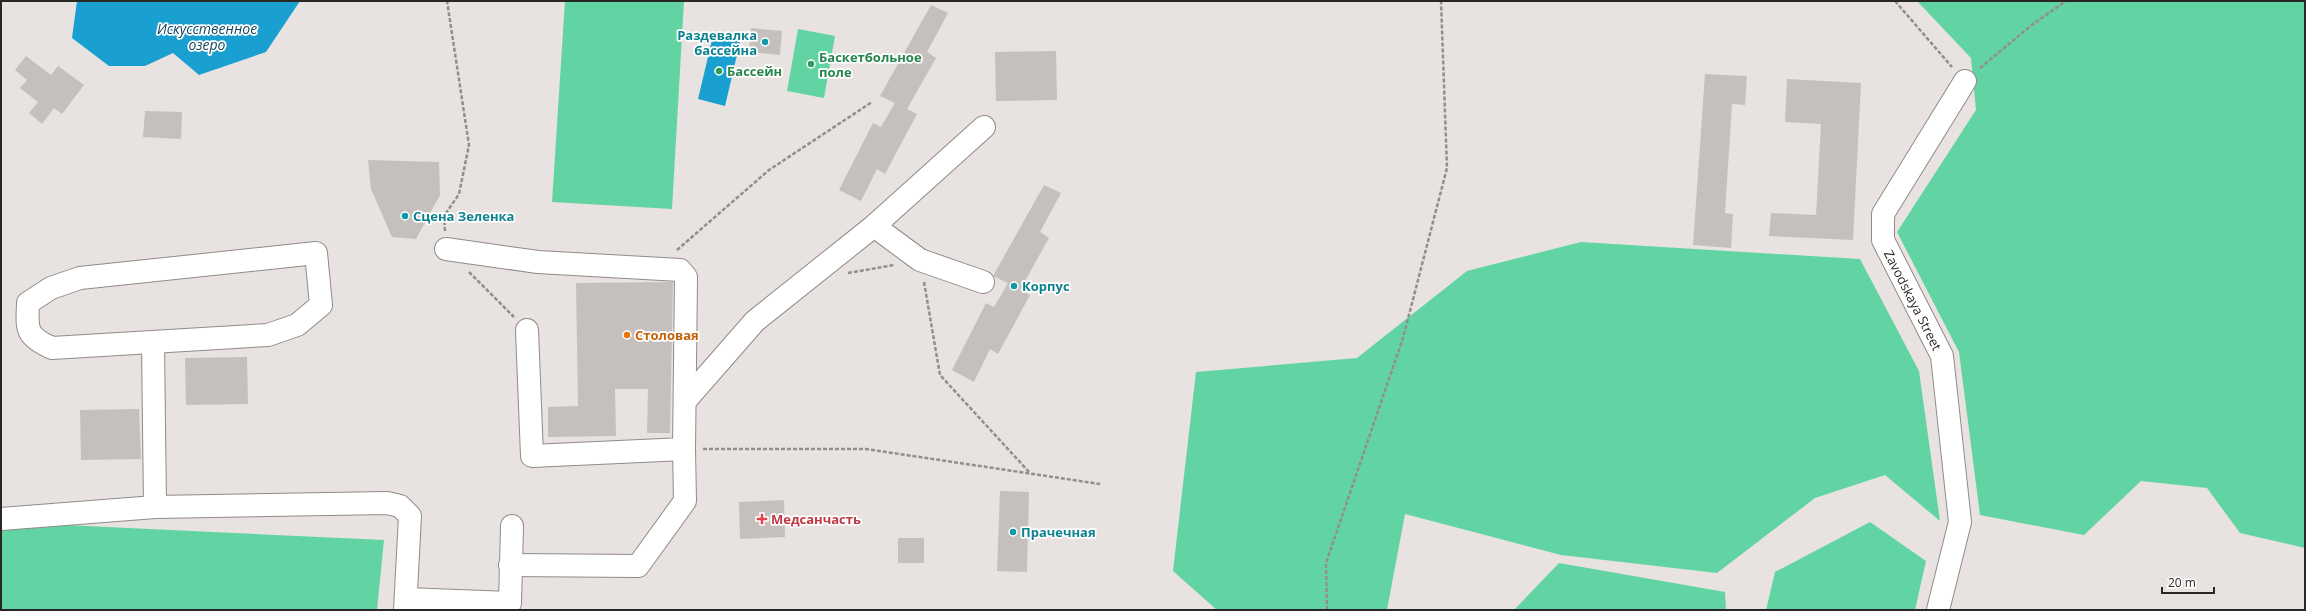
<svg xmlns="http://www.w3.org/2000/svg" width="2306" height="611" viewBox="0 0 2306 611" font-family="'Open Sans',sans-serif">
  <style>
    .green { fill: #62d4a3 }
    .water { fill: #199fd0 }
    .building { fill: #c5c0bd }
    .lines { fill: none; stroke-linecap: round; stroke-linejoin: round }
    .minor-casing { stroke: #908b89; stroke-width: 24 }
    .path { stroke: #938e8d; stroke-width: 2.5; stroke-dasharray: 4 2; stroke-linecap: butt }
    .minor { stroke: #fff; stroke-width: 22 }
    .culture-dot { fill: #0f9aa8; stroke: #fff; stroke-width: 1.5 }
    .leisure-dot { fill: #2e9e5b; stroke: #fff; stroke-width: 1.5 }
    .food-dot { fill: #e8710a; stroke: #fff; stroke-width: 1.5 }
    .health-dot { fill: #e0444e; stroke: #fff; stroke-width: 1.5 }
    .labels { text-anchor: middle; dominant-baseline: central; stroke-width: 3.5; stroke-linejoin: round; paint-order: stroke }
    .culture-label { font-size: 13px; font-weight: bold; fill: #0d838f; stroke: #fff; text-anchor: start }
    .leisure-label { font-size: 13px; font-weight: bold; fill: #27864d; stroke: #fff; text-anchor: start }
    .street-label { font-size: 13px; fill: #292726; stroke: #fff }
    .food-label { font-size: 13px; font-weight: bold; fill: #c56008; stroke: #fff; text-anchor: start }
    .health-label { font-size: 13px; font-weight: bold; fill: #be3a42; stroke: #fff; text-anchor: start }
    .water-label { font-size: 14px; font-style: italic; fill: #134559; stroke: #fff }
  </style>
  <rect width="100%" height="100%" fill="#e8e2e0"/>
  <!-- green -->
  <g class="green">
    <polygon points="565,1 684,1 672,209 552,202"/>
    <polygon points="1917,1 2305,1 2305,548 2240,533 2207,488 2141,481 2084,535 1980,515 1959,352 1897,232 1976,110 1971,58"/>
    <polygon points="798,29 835,36 824,98 787,91"/>
    <polygon points="1581,242 1860,259 1919,371 1940,521 1885,475 1815,498 1717,573 1561,555 1405,514 1387,610 1217,610 1173,571 1196,372 1357,358 1467,271"/>
    <polygon points="1,522 384,540 377,610 1,610"/>
    <polygon points="1870,522 1926,561 1915,610 1766,610 1775,572"/>
    <polygon points="1559,563 1725,592 1726,610 1514,610"/>
  </g>
  <!-- water -->
  <g class="water">
    <polygon points="77,1 300,1 266,52 199,75 173,53 145,66 109,66 72,38"/>
    <polygon points="713,36 740,42 725,106 698,99"/>
  </g>
  <!-- building -->
  <g class="building">
    <polygon points="931,5 948,13 927,52 936,58 907,109 917,114 885,174 877,169 861,201 839,190 873,123 881,127 895,103 880,96"/>
    <polygon points="751,28 782,31 780,55 749,52"/>
    <polygon points="1056,51 1057,100 996,101 995,52"/>
    <polygon points="26,56 51,75 58,66 84,85 62,114 54,108 42,124 29,113 38,102 20,88 27,80 15,70"/>
    <polygon points="1705,74 1747,76 1745,105 1732,104 1725,213 1733,214 1731,248 1693,245"/>
    <polygon points="1787,79 1861,83 1853,240 1769,236 1771,213 1816,215 1821,124 1785,122"/>
    <polygon points="145,111 182,112 181,139 143,137"/>
    <polygon points="368,160 439,162 440,195 416,239 392,237 371,189"/>
    <polygon points="1044,185 1061,193 1040,232 1049,238 1020,290 1030,295 998,354 990,349 974,382 952,370 986,303 994,307 1008,283 993,276"/>
    <polygon points="673,282 670,433 647,433 648,389 615,389 616,436 548,437 548,407 578,406 576,283"/>
    <polygon points="247,357 248,404 186,405 185,358"/>
    <polygon points="139,409 141,459 81,460 80,410"/>
    <polygon points="1000,491 1029,492 1027,572 997,571"/>
    <polygon points="784,500 785,537 740,539 739,502"/>
    <rect x="898" y="538" width="26" height="25"/>
  </g>
  <g class="lines">
    <defs>
      <g id="minor">
        <polyline points="874,226 920,260 983,282"/>
        <polyline points="446,249 538,262 680,270 686,277 684,449 532,456 527,330"/>
        <path d="M316,253L321,305L297,325L268,335L52,348C25,336 27,329 28,303L51,288L80,278Z"/>
        <polyline points="153,343 155,507 387,503 400,506 410,516 405,610"/>
        <polyline points="685,401 755,321 874,226 984,127"/>
        <polyline points="1,519 155,507"/>
        <polyline points="510,565 638,566 685,501 684,449"/>
        <polyline points="406,599 510,603 512,526"/>
        <polyline points="1938,610 1960,522 1942,356 1883,240 1883,214 1965,81"/>
      </g>
    </defs>
    <!-- minor casing -->
    <use href="#minor" class="minor-casing"/>
    <!-- path -->
    <g class="path">
      <polyline points="1895,1 1952,67"/>
      <polyline points="1980,68 2033,24 2066,1"/>
      <polyline points="445,231 444,216 459,194 469,145 447,1"/>
      <polyline points="677,250 769,170 872,102"/>
      <polyline points="469,272 514,317"/>
      <polyline points="848,273 894,265"/>
      <polyline points="924,282 940,375 1030,473"/>
      <polyline points="703,449 866,449 1100,484"/>
      <polyline points="1327,610 1326,563 1403,338 1447,168 1441,1"/>
    </g>
    <!-- minor -->
    <use href="#minor" class="minor"/>
  </g>
  <!-- markers -->
  <g class="culture-dot">
    <circle cx="765" cy="42" r="4"/>
    <circle cx="405" cy="216" r="4"/>
    <circle cx="1014" cy="286" r="4"/>
    <circle cx="1013" cy="532" r="4"/>
  </g>
  <g class="leisure-dot">
    <circle cx="811" cy="64" r="4"/>
    <circle cx="719" cy="71" r="4"/>
  </g>
  <circle class="food-dot" cx="627" cy="335" r="4"/>
  <path class="health-dot" d="M760 513h4v4h4v4h-4v4h-4v-4h-4v-4h4z"/>
  <g class="labels">
    <!-- culture labels -->
    <g class="culture-label">
      <text x="757" y="35" text-anchor="end">Раздевалка<tspan x="757" dy="15">бассейна</tspan></text>
      <text x="413" y="216">Сцена Зеленка</text>
      <text x="1022" y="286">Корпус</text>
      <text x="1021" y="532">Прачечная</text>
    </g>
    <!-- leisure labels -->
    <g class="leisure-label">
      <text x="819" y="57">Баскетбольное<tspan x="819" dy="15">поле</tspan></text>
      <text x="727" y="71">Бассейн</text>
    </g>
    <!-- street labels -->
    <g class="street-label">
      <text transform="translate(1913 300) rotate(63)">Zavodskaya Street</text>
    </g>
    <!-- food labels -->
    <g class="food-label">
      <text x="635" y="335">Столовая</text>
    </g>
    <!-- health labels -->
    <g class="health-label">
      <text x="771" y="519">Медсанчасть</text>
    </g>
    <!-- water labels -->
    <g class="water-label">
      <text x="207" y="28">Искусственное<tspan x="207" dy="16">озеро</tspan></text>
    </g>
  </g>
  <!-- border -->
  <rect width="2306" height="611" fill="none" stroke="#292726" stroke-width="4"/>
  <!-- scale -->
  <path d="M2162 587v6h52v-6" fill="none" stroke="#292726" stroke-width="2"/>
  <text x="2168" y="587" font-size="12" fill="#292726" stroke="#ffffff" stroke-width="3" paint-order="stroke">20 m</text>
</svg>
